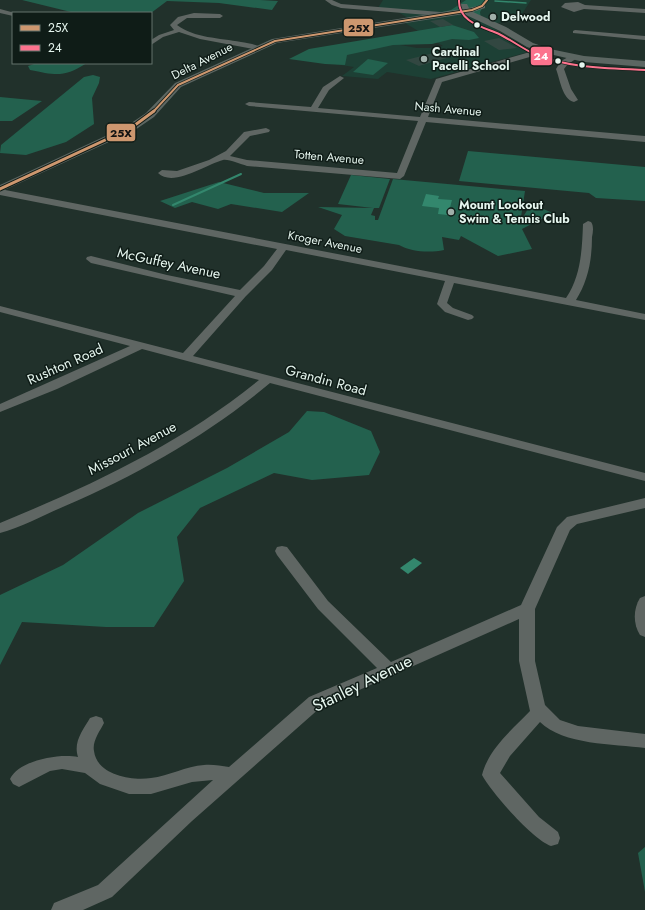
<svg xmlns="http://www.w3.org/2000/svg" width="645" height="910" viewBox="0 0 645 910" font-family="Jost,sans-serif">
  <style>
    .built { fill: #1d4035 }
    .green { fill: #23614e }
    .water { fill: #33876d }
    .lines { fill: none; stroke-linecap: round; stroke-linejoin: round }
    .stream-far1 { stroke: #33876d; stroke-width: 1.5 }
    .stream { stroke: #33876d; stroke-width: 2 }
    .building { fill: #324741 }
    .minor { fill: #5f6663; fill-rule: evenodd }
    .major { fill: #5c6662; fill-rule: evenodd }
    .bus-1-far1-casing { stroke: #0f1c17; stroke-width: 3.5 }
    .bus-1-casing { stroke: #0f1c17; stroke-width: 5 }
    .bus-2-casing { stroke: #0f1c17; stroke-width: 3.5 }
    .bus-1-far1 { stroke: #cd976f; stroke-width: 2 }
    .bus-1 { stroke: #cd976f; stroke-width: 3 }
    .bus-2 { stroke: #fc738d; stroke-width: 2 }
    .poi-dot { fill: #a0b0aa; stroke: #0f1c17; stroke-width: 1.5 }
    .bus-dot { fill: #e5f5ee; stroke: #0f1c17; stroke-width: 1.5 }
    .labels { text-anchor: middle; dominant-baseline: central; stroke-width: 3; stroke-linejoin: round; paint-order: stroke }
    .far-poi-label { font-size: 12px; font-weight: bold; fill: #e5f5ee; stroke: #0f1c17; text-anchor: start }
    .far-street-label { font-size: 12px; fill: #e5f5ee; stroke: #0f1c17 }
    .street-label { font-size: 14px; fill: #e5f5ee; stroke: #0f1c17 }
    .near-street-label { font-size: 17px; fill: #e5f5ee; stroke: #0f1c17 }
    .line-badge { stroke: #0f1c17; stroke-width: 1.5 }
    .badge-label { font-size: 11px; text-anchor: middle; font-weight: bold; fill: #fff }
    .pale-badge-label { font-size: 11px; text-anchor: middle; font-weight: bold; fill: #111 }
  </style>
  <rect width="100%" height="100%" fill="#21312b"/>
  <!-- built -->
  <polygon class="built" points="383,0 531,0 518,20 497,23 493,28 529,49 528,52 431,79 387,72 378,79 342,76 354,67 322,62 384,42 417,48 429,48 443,46 405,23 408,18 393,9 378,8"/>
  <!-- green -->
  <g class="green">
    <polygon points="22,0 260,0 278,1 272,10 219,3 167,1 151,13 75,13"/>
    <polygon points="466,0 487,0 480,12 481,19 469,13 442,12 451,10"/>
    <polygon points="452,25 474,32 479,38 469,40 452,39 432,44 393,45 347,55 345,65 325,64 289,59 309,49"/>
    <polygon points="368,59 388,63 373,75 353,72"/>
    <path d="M37,63H87C63,78 56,75 30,70L28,66Z"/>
    <polygon points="93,75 100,77 99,83 92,98 94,124 66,142 26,155 0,153 1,145 84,77"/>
    <polygon points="0,97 42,101 12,121 0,121"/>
    <polygon points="468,151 645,167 645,201 596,198 589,193 459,181"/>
    <path d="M351,175L390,179L379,208H374L371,215L375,216V220H378L393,179L525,191L521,217H523L531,204L553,213L522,229L532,249L498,256L461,236L459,240L442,237L444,250C430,253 411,252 399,245L345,236L334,229L342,215L318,207L373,208L338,204Z"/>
    <polygon points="219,182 264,193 309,193 282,212 231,204 218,209 192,202 175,208 160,201"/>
    <polygon points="307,411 324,412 371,431 380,452 369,475 312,480 274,473 200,508 177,537 184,581 154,627 106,627 22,622 0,665 0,595 63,565 138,513 227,468 289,432"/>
    <polygon points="645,847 645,892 638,853"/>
  </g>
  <!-- water -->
  <g class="water">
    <polygon points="426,194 439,196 438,199 452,200 448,215 438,214 439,208 422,206"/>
    <polygon points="414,558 422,563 408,574 400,568"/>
  </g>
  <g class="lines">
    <!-- stream-far1 -->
    <polyline class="stream-far1" points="495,1 526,3"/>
    <!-- stream -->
    <polyline class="stream" points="173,205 241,174"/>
  </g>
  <!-- building -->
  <g class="building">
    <polygon points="443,19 453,25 440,27 430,21"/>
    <polygon points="499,38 517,48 499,50 484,41"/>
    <polygon points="441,51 454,56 419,66 406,60"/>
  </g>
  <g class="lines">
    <!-- minor -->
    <g class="minor">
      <polygon points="325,0 332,0 341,4 440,12 443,14 440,16 341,8 332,5"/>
      <polygon points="578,2 585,5 645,9 645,13 584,9 574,12 561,7 565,3"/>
      <polygon points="0,9 15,13 16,13 13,13 13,16 0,13"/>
      <path d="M194,13L220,14L223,16L220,18H187L177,25C194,38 220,38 241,42C247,43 256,44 262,48L258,50L200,39L179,32L163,37L151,45V40L159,35L174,30L170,25L178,17Z"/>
      <polygon points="575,30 645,36 645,40 573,33 573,31"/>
      <path d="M544,48H547V52L442,82L428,117L645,136V142L426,122L404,176L400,179L247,166C240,164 229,159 223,160C207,164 173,188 158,173L162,170L177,171L209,160L226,151L244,132L266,128L270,130L269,132L250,136L230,156L247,160L397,173L418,121L249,106L245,104L249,102L311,107L323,87L340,76L344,78L329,90L318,108L420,117L436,79Z"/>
      <path d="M570,56L577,58L567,65L564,69L571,89L578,100L574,102C562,99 560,79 556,69L561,61Z"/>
      <path d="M0,189L566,298C581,276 582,250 583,224L588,221L591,222C594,226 593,232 592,237C592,260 588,281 576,300L645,314V320L454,283L447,303L453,308L472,315L474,317L472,319L468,320L445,312L437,304L445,281L286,250L272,270L246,296L193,356L645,473V481L270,383C208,435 139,474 65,506C44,515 22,527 0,533V523C92,485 182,443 259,380L142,349L57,389L0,412V404L130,346L0,312V306L183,353L235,296L91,263L86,259L87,257L91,256L167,275L240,290L264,266L277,249L0,195Z"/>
      <path d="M645,498V508L577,524L570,530L535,609V661L545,705L560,720L578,726L645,734V748C614,744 563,745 540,722L510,756L500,773L539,817L558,832L560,838L558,844L551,846C533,840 491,792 482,775C489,748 512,730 530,711L519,661V619L321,707L192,821L112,897L83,910H51L54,903L98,885L213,780L192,782L151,794H129L100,784L85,773L62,769L50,771L19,787L13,784L10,779C19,760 60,753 78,757C73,742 83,730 90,718L96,716L102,718L104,723C100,731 92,741 94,751C97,775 131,781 151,778C169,776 186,766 204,765C212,764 221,766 229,767L309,697L377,668L318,609L277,555L275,551L277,547L282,546L287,547L328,601L391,662L521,605L557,527L567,517Z"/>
      <path d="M645,596V637L640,635C633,624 633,609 640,598Z"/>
    </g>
    <!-- major -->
    <polygon class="major" points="461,4 467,4 469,8 485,4 485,8 473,12 506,27 533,43 550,49 584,56 645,61 645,67 584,62 545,53 527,47 500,31 464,14 277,43 181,87 154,117 135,130 0,192 0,185 127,126 146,113 175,83 272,39 461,9"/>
    <defs>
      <polyline id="bus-1-far1" points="153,112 178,85 275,41 472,10 482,6 487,0"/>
      <polyline id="bus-1" points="0,189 131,128 154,111"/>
      <path id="bus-2" d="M459,0C458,22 483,27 499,34C511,40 522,48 534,54C568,68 608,68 645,70"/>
    </defs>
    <!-- bus-1-far1 casing -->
    <use href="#bus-1-far1" class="bus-1-far1-casing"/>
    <!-- bus-1 casing -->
    <use href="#bus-1" class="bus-1-casing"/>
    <!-- bus-2 casing -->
    <use href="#bus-2" class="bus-2-casing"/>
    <!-- bus-1-far1 -->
    <use href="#bus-1-far1" class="bus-1-far1"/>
    <!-- bus-1 -->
    <use href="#bus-1" class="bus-1"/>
    <!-- bus-2 -->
    <use href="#bus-2" class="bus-2"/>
  </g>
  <!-- markers -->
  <g class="poi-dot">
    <circle cx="493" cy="17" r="4"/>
    <circle cx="424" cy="59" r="4"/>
    <circle cx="451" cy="212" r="4"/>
  </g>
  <g class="bus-dot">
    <circle cx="477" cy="25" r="3.5"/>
    <circle cx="558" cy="61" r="3.5"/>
    <circle cx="582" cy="65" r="3.5"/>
  </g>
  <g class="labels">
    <!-- far-poi labels -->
    <g class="far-poi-label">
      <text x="501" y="17">Delwood</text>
      <text x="432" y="52">Cardinal<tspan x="432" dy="14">Pacelli School</tspan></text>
      <text x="459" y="205">Mount Lookout<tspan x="459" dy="14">Swim &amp; Tennis Club</tspan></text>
    </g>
    <!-- far-street labels -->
    <g class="far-street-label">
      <text transform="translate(202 61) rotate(-27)">Delta Avenue</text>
      <text transform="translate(448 109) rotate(5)">Nash Avenue</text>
      <text transform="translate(329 157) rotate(5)">Totten Avenue</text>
      <text transform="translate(325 242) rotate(11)">Kroger Avenue</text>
    </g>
    <!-- street labels -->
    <g class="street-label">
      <text transform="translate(169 263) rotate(12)">McGuffey Avenue</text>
      <text transform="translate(65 364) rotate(-24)">Rushton Road</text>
      <text transform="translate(326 380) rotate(15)">Grandin Road</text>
      <text transform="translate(132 448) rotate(-28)">Missouri Avenue</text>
    </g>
    <!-- near-street labels -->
    <g class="near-street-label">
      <text transform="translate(362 683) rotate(-26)">Stanley Avenue</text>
    </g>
  </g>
  <g class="line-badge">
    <rect x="343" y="18" width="31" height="19" rx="4" fill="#cd976f"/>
    <rect x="530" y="46" width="23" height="20" rx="4" fill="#fc738d"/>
    <rect x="106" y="123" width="30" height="19" rx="4" fill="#cd976f"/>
  </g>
  <g class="badge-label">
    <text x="541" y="60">24</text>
  </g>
  <g class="pale-badge-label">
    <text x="359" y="32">25X</text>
    <text x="121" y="137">25X</text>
  </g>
  <!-- legend -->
  <rect x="12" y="12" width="140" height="52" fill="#0f1c17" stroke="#65736d"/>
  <rect x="20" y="25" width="20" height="6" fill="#cd976f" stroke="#65736d"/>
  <text x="48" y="32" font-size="12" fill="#e5f5ee">25X</text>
  <rect x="20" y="45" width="20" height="6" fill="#fc738d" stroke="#65736d"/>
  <text x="48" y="52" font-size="12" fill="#e5f5ee">24</text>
</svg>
